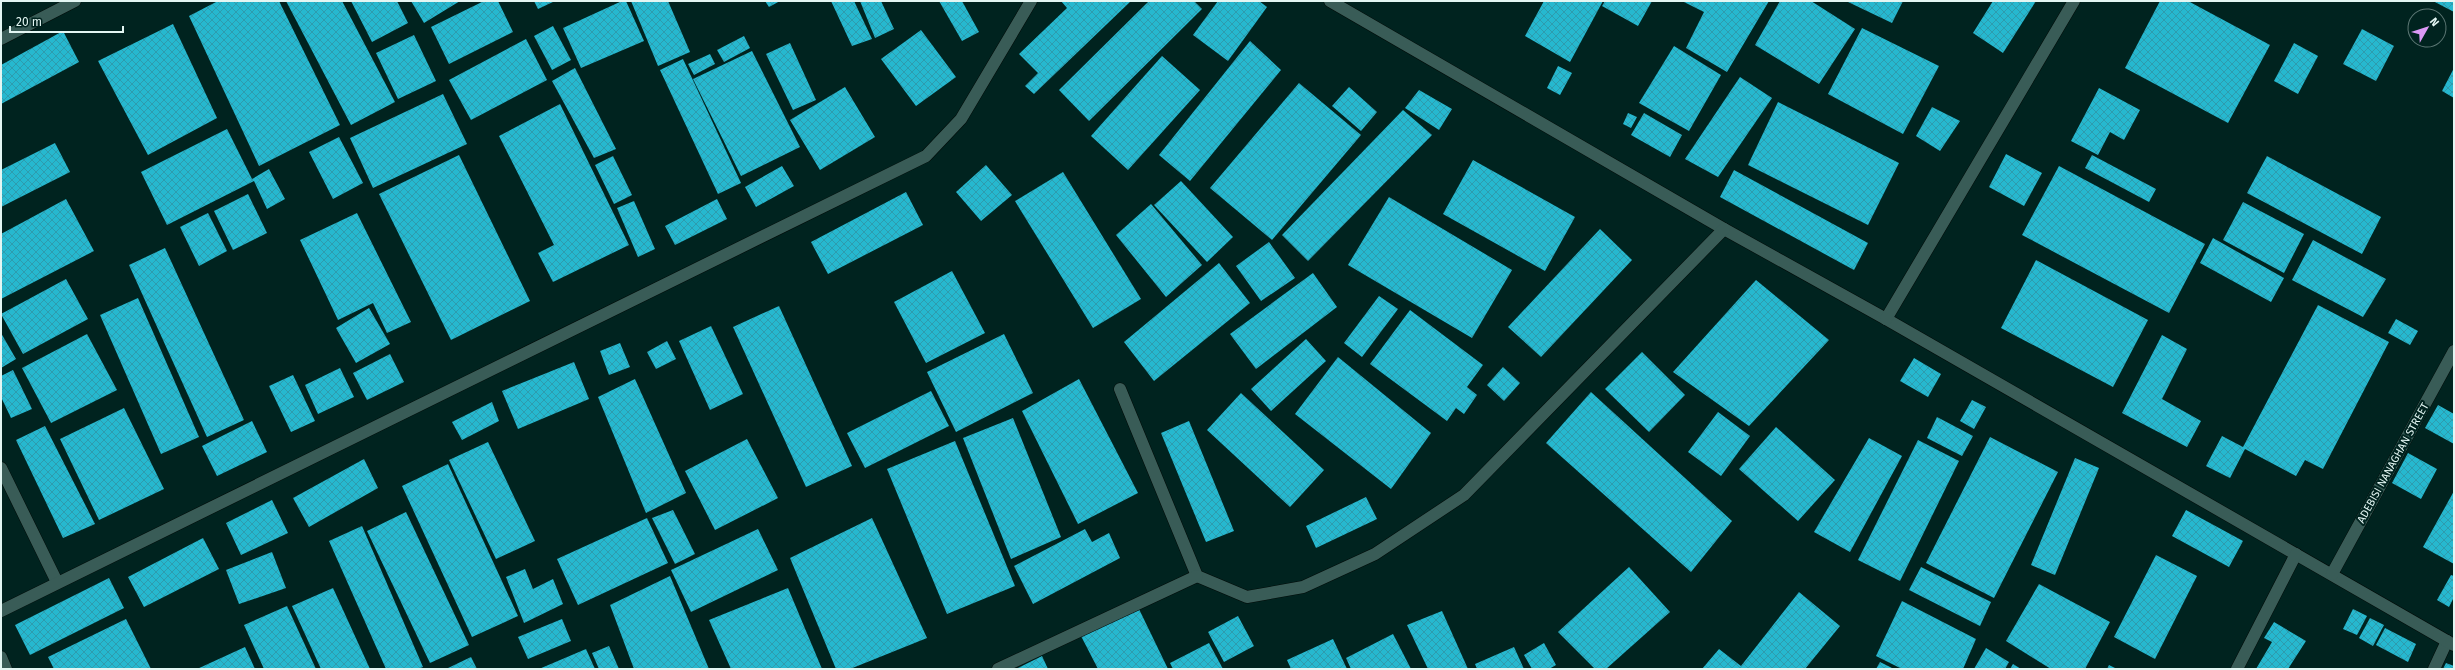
<svg xmlns="http://www.w3.org/2000/svg" width="2455" height="670" viewBox="0 0 2455 670" font-family="'Fira Sans',sans-serif">
  <style>
    .building { fill: url(#building-cross-hatch) }
    .lines { fill: none; stroke-linecap: round; stroke-linejoin: round }
    .lane-casing { stroke: #000b08; stroke-width: 13 }
    .street-casing { stroke: #000b08; stroke-width: 13 }
    .lane { stroke: #395c57; stroke-width: 12 }
    .street { stroke: #395c57; stroke-width: 12 }
    .labels { text-anchor: middle; dominant-baseline: central; stroke-width: 4; stroke-linejoin: round; paint-order: stroke }
    .street-label { font-size: 11px; fill: #e3f6f3; stroke: #00231f }
  </style>
  <defs>
    <pattern id="building-cross-hatch" width="8" height="8" patternUnits="userSpaceOnUse"><rect width="8" height="8" fill="#26b8cf"/><path d="M0 0l8 8M0 8l8-8" fill="none" stroke="#2e9cae"/></pattern>
  </defs>
  <rect width="100%" height="100%" fill="#00231f"/>
  <!-- building -->
  <g class="building">
    <polygon points="218,1 279,1 340,125 259,166 189,16"/>
    <polygon points="286,1 342,1 395,102 351,125"/>
    <polygon points="351,1 397,1 408,23 372,42"/>
    <polygon points="411,1 460,1 424,23"/>
    <polygon points="484,1 498,1 513,32 449,64 431,27"/>
    <polygon points="534,1 555,1 538,9"/>
    <polygon points="622,1 626,1 644,41 581,68 563,28"/>
    <polygon points="631,1 668,1 690,52 658,66"/>
    <polygon points="765,1 780,1 769,7"/>
    <polygon points="831,1 854,1 872,39 852,46"/>
    <polygon points="860,1 881,1 894,29 875,38"/>
    <polygon points="939,1 962,1 979,32 962,41"/>
    <polygon points="1061,1 1131,1 1034,94 1025,86 1038,73 1019,54 1067,8"/>
    <polygon points="1149,1 1194,1 1202,9 1089,121 1059,90"/>
    <polygon points="1218,1 1259,1 1267,7 1228,61 1193,35"/>
    <polygon points="1544,1 1603,1 1570,62 1525,36"/>
    <polygon points="1605,1 1652,1 1638,26 1602,6"/>
    <polygon points="1682,1 1769,1 1727,72 1686,48 1704,12"/>
    <polygon points="1780,1 1811,1 1855,29 1819,84 1755,45"/>
    <polygon points="1846,1 1903,1 1892,23"/>
    <polygon points="1993,1 2036,1 2003,53 1973,33"/>
    <polygon points="2160,1 2188,1 2270,45 2228,123 2125,68"/>
    <polygon points="2433,1 2454,1 2454,12"/>
    <polygon points="173,24 217,118 148,155 98,61"/>
    <polygon points="553,26 571,60 552,70 534,36"/>
    <polygon points="1862,28 1939,66 1903,134 1828,94"/>
    <polygon points="2362,29 2394,46 2376,81 2343,64"/>
    <polygon points="921,30 956,77 916,106 881,59"/>
    <polygon points="63,31 79,62 1,104 1,65"/>
    <polygon points="414,35 436,81 398,99 376,53"/>
    <polygon points="744,36 750,48 724,62 717,50"/>
    <polygon points="526,39 547,80 471,120 449,80"/>
    <polygon points="1250,41 1281,70 1190,181 1159,155"/>
    <polygon points="790,43 816,100 793,110 766,54"/>
    <polygon points="2294,43 2318,56 2298,94 2274,81"/>
    <polygon points="1674,46 1721,75 1689,131 1639,103"/>
    <polygon points="752,51 800,147 741,176 693,79"/>
    <polygon points="710,54 715,64 694,75 688,64"/>
    <polygon points="1162,56 1200,90 1128,170 1091,136"/>
    <polygon points="683,59 741,183 718,194 660,70"/>
    <polygon points="1558,66 1572,73 1560,95 1547,88"/>
    <polygon points="575,68 616,149 594,158 552,81"/>
    <polygon points="2454,68 2454,98 2442,91"/>
    <polygon points="1740,77 1772,98 1718,177 1685,159"/>
    <polygon points="1299,83 1361,135 1272,240 1210,188"/>
    <polygon points="845,87 875,137 820,170 790,120"/>
    <polygon points="1349,87 1377,112 1361,131 1332,106"/>
    <polygon points="2099,88 2140,110 2124,140 2110,132 2098,155 2071,141"/>
    <polygon points="1419,90 1452,109 1439,130 1405,108"/>
    <polygon points="443,94 467,144 373,188 350,138"/>
    <polygon points="1778,102 1899,163 1868,225 1748,165"/>
    <polygon points="560,104 629,245 553,282 538,253 554,245 499,136"/>
    <polygon points="1932,107 1960,121 1940,151 1916,136"/>
    <polygon points="1403,110 1432,135 1308,261 1282,235"/>
    <polygon points="1628,113 1637,117 1631,128 1623,124"/>
    <polygon points="1644,113 1682,135 1670,157 1631,135"/>
    <polygon points="227,129 252,179 269,169 285,199 267,209 254,181 167,225 141,172"/>
    <polygon points="339,137 363,183 333,199 309,152"/>
    <polygon points="55,143 70,172 1,207 1,170"/>
    <polygon points="2006,154 2042,173 2024,206 1989,187"/>
    <polygon points="459,155 530,301 451,340 379,194"/>
    <polygon points="2092,155 2156,189 2149,202 2085,168"/>
    <polygon points="613,156 632,195 614,204 595,165"/>
    <polygon points="2267,156 2381,217 2362,254 2247,193"/>
    <polygon points="1473,160 1575,217 1545,271 1443,214"/>
    <polygon points="986,165 1012,195 981,221 956,192"/>
    <polygon points="782,166 794,186 756,207 745,187"/>
    <polygon points="2059,166 2205,244 2169,313 2022,235"/>
    <polygon points="1734,170 1868,243 1854,270 1720,197"/>
    <polygon points="1063,172 1141,299 1093,328 1015,201"/>
    <polygon points="1181,181 1233,237 1207,262 1154,205"/>
    <polygon points="906,192 923,225 828,274 811,242"/>
    <polygon points="248,194 267,233 233,250 214,211"/>
    <polygon points="1389,197 1512,270 1472,338 1348,265"/>
    <polygon points="66,199 94,251 1,299 1,234"/>
    <polygon points="717,199 727,219 675,245 665,226"/>
    <polygon points="634,201 655,249 638,257 617,208"/>
    <polygon points="2243,202 2304,234 2284,273 2223,240"/>
    <polygon points="1151,204 1202,265 1166,297 1116,235"/>
    <polygon points="208,213 227,251 199,266 180,227"/>
    <polygon points="357,213 411,322 387,333 373,303 338,320 300,240"/>
    <polygon points="1600,229 1632,260 1541,357 1508,327"/>
    <polygon points="2213,238 2284,278 2271,302 2200,263"/>
    <polygon points="2313,240 2386,279 2363,317 2292,280"/>
    <polygon points="1269,242 1295,278 1261,301 1236,266"/>
    <polygon points="165,248 244,420 207,437 129,265"/>
    <polygon points="2036,260 2148,320 2113,387 2001,328"/>
    <polygon points="1219,263 1250,303 1154,381 1124,342"/>
    <polygon points="952,271 985,333 926,363 894,302"/>
    <polygon points="1313,273 1337,307 1256,369 1230,334"/>
    <polygon points="66,279 88,319 23,354 1,314"/>
    <polygon points="1756,280 1829,340 1749,426 1673,372"/>
    <polygon points="1379,296 1398,309 1362,357 1344,343"/>
    <polygon points="138,298 199,437 161,454 100,315"/>
    <polygon points="2318,305 2389,342 2323,469 2305,460 2296,476 2245,449 2230,478 2206,466 2222,436 2243,447"/>
    <polygon points="779,306 852,466 806,487 733,327"/>
    <polygon points="369,308 390,344 356,363 336,328"/>
    <polygon points="1410,310 1483,365 1467,387 1477,395 1464,414 1456,408 1447,421 1370,364"/>
    <polygon points="2396,319 2418,331 2410,345 2388,333"/>
    <polygon points="711,326 743,394 710,410 679,341"/>
    <polygon points="1,333 16,359 1,368"/>
    <polygon points="87,334 117,390 51,423 22,368"/>
    <polygon points="1004,334 1033,393 956,432 927,372"/>
    <polygon points="2162,335 2187,349 2162,399 2201,421 2187,447 2122,413"/>
    <polygon points="1306,339 1326,361 1271,411 1251,389"/>
    <polygon points="667,341 676,359 656,369 647,352"/>
    <polygon points="620,343 630,367 609,375 600,351"/>
    <polygon points="1642,352 1685,395 1649,432 1605,389"/>
    <polygon points="390,354 404,382 367,400 353,373"/>
    <polygon points="1338,357 1431,433 1391,489 1295,414"/>
    <polygon points="1914,358 1941,374 1928,397 1900,381"/>
    <polygon points="574,362 589,399 518,429 502,391"/>
    <polygon points="1503,367 1520,383 1504,401 1487,385"/>
    <polygon points="340,368 354,397 318,414 305,385"/>
    <polygon points="13,370 32,409 11,418 1,397 1,376"/>
    <polygon points="293,375 315,421 291,432 269,386"/>
    <polygon points="635,379 686,493 646,513 598,397"/>
    <polygon points="1079,379 1138,493 1078,524 1022,411"/>
    <polygon points="931,391 949,426 865,468 847,433"/>
    <polygon points="1591,392 1732,521 1691,572 1546,443"/>
    <polygon points="1241,393 1324,470 1290,507 1207,430"/>
    <polygon points="1972,400 1986,407 1974,429 1960,421"/>
    <polygon points="492,402 499,421 462,440 452,422"/>
    <polygon points="2438,405 2454,414 2454,444 2425,428"/>
    <polygon points="124,408 164,489 99,520 60,439"/>
    <polygon points="1718,412 1750,436 1721,476 1688,452"/>
    <polygon points="1937,417 1973,436 1962,456 1927,438"/>
    <polygon points="1013,418 1061,537 1011,559 963,438"/>
    <polygon points="252,421 267,452 217,476 202,446"/>
    <polygon points="1189,421 1234,531 1206,542 1161,433"/>
    <polygon points="45,426 95,524 63,538 16,440"/>
    <polygon points="1776,427 1835,480 1798,521 1739,469"/>
    <polygon points="1990,437 2058,472 1994,598 1926,563"/>
    <polygon points="1869,438 1902,456 1850,552 1814,532"/>
    <polygon points="747,439 778,498 715,530 685,471"/>
    <polygon points="1918,440 1959,461 1900,581 1858,560"/>
    <polygon points="955,441 1015,586 947,614 887,469"/>
    <polygon points="488,442 535,541 496,559 449,460"/>
    <polygon points="2408,453 2437,469 2421,499 2392,483"/>
    <polygon points="2075,458 2099,468 2055,575 2031,565"/>
    <polygon points="364,459 378,488 309,527 293,498"/>
    <polygon points="448,464 518,616 472,637 402,486"/>
    <polygon points="2454,491 2454,564 2423,547"/>
    <polygon points="1366,497 1377,519 1316,548 1306,526"/>
    <polygon points="272,500 288,533 241,555 226,523"/>
    <polygon points="673,510 695,554 675,564 652,518"/>
    <polygon points="2186,510 2243,541 2229,567 2172,536"/>
    <polygon points="406,512 469,645 430,663 367,531"/>
    <polygon points="647,518 668,563 578,605 557,559"/>
    <polygon points="872,518 927,638 850,669 836,669 790,558"/>
    <polygon points="362,526 423,667 418,669 386,669 329,541"/>
    <polygon points="758,529 778,570 691,612 671,570"/>
    <polygon points="1085,529 1092,542 1109,533 1120,558 1033,604 1014,566"/>
    <polygon points="203,538 219,569 144,607 128,577"/>
    <polygon points="272,552 286,588 239,604 226,570"/>
    <polygon points="2156,555 2197,576 2155,659 2114,637"/>
    <polygon points="1629,567 1670,612 1606,669 1595,669 1558,632"/>
    <polygon points="1921,567 1991,602 1980,626 1909,590"/>
    <polygon points="525,569 533,589 553,579 563,604 524,623 506,577"/>
    <polygon points="2451,575 2454,576 2454,597 2449,607 2437,600"/>
    <polygon points="670,576 709,669 634,669 610,605"/>
    <polygon points="109,578 124,608 30,655 15,625"/>
    <polygon points="2039,584 2110,622 2085,669 2051,669 2006,641"/>
    <polygon points="333,588 370,669 321,669 292,606"/>
    <polygon points="788,588 822,669 731,669 709,620"/>
    <polygon points="1799,592 1840,626 1805,669 1702,669 1719,649 1741,666"/>
    <polygon points="1902,601 1976,639 1963,669 1902,669 1876,656"/>
    <polygon points="287,606 316,669 264,669 244,625"/>
    <polygon points="1138,607 1168,669 1098,669 1081,636"/>
    <polygon points="2353,609 2367,616 2357,635 2343,629"/>
    <polygon points="1442,611 1468,669 1428,669 1407,625"/>
    <polygon points="1238,616 1254,646 1224,662 1208,632"/>
    <polygon points="2370,618 2384,625 2373,646 2359,638"/>
    <polygon points="126,619 151,669 54,669 48,657"/>
    <polygon points="562,619 571,641 528,659 518,637"/>
    <polygon points="2274,622 2306,641 2288,669 2256,669 2272,642 2264,638"/>
    <polygon points="2385,628 2416,644 2408,662 2376,645"/>
    <polygon points="1393,634 1411,669 1351,669 1346,658"/>
    <polygon points="1333,639 1347,669 1291,669 1287,660"/>
    <polygon points="1209,643 1223,669 1173,669 1170,663"/>
    <polygon points="1544,643 1556,665 1549,669 1532,669 1524,655"/>
    <polygon points="609,646 619,669 599,669 592,653"/>
    <polygon points="245,647 255,669 197,669"/>
    <polygon points="1514,647 1524,669 1477,669 1475,664"/>
    <polygon points="1986,648 2009,662 2005,669 1974,669"/>
    <polygon points="586,649 595,669 539,669"/>
    <polygon points="1042,656 1048,669 1016,669"/>
    <polygon points="471,657 477,669 446,669"/>
    <polygon points="1880,662 1894,669 1876,669"/>
    <polygon points="2446,663 2454,666 2454,669 2443,669"/>
    <polygon points="2013,664 2021,669 2010,669"/>
    <polygon points="2109,665 2117,669 2107,669"/>
  </g>
  <g class="lines">
    <defs>
      <polyline id="lane" points="2434,669 2447,641"/>
      <g id="street">
        <polyline points="1330,1 1724,229 1886,319 2454,645"/>
        <polyline points="1,39 75,1"/>
        <polyline points="1886,319 2074,1"/>
        <polyline points="1120,389 1197,576 1247,597 1303,587 1375,554 1464,495 1724,229"/>
        <polyline points="1,468 57,582"/>
        <polyline points="2332,574 2454,351"/>
        <polyline points="1,611 926,156 961,119 1031,1"/>
        <polyline points="1,657 6,669"/>
        <polyline points="998,669 1197,576"/>
        <polyline points="2237,669 2296,554"/>
      </g>
    </defs>
    <!-- lane casing -->
    <use href="#lane" class="lane-casing"/>
    <!-- street casing -->
    <use href="#street" class="street-casing"/>
    <!-- lane -->
    <use href="#lane" class="lane"/>
    <!-- street -->
    <use href="#street" class="street"/>
  </g>
  <g class="labels">
    <!-- street labels -->
    <g class="street-label">
      <text transform="translate(2393 463) rotate(-61)">ADEBISI NANAGHAN STREET</text>
    </g>
  </g>
  <!-- border -->
  <rect width="2455" height="670" fill="none" stroke="#e3f6f3" stroke-width="4"/>
  <!-- north arrow -->
  <g transform="translate(2427 28) rotate(51)"><circle r="19" fill="#00231f" stroke="#5b7774"/>
  <path d="M0-3L7 15L0 10L-7 15Z" fill="#db99f5"/>
  <text y="-6" font-size="11" font-weight="bold" text-anchor="middle" fill="#e3f6f3">N</text>
  </g>
  <!-- scale -->
  <path d="M10 26v6h113v-6" fill="none" stroke="#e3f6f3" stroke-width="2"/>
  <text x="16" y="26" font-size="12" fill="#e3f6f3" stroke="#00231f" stroke-width="3" paint-order="stroke">20 m</text>
</svg>
